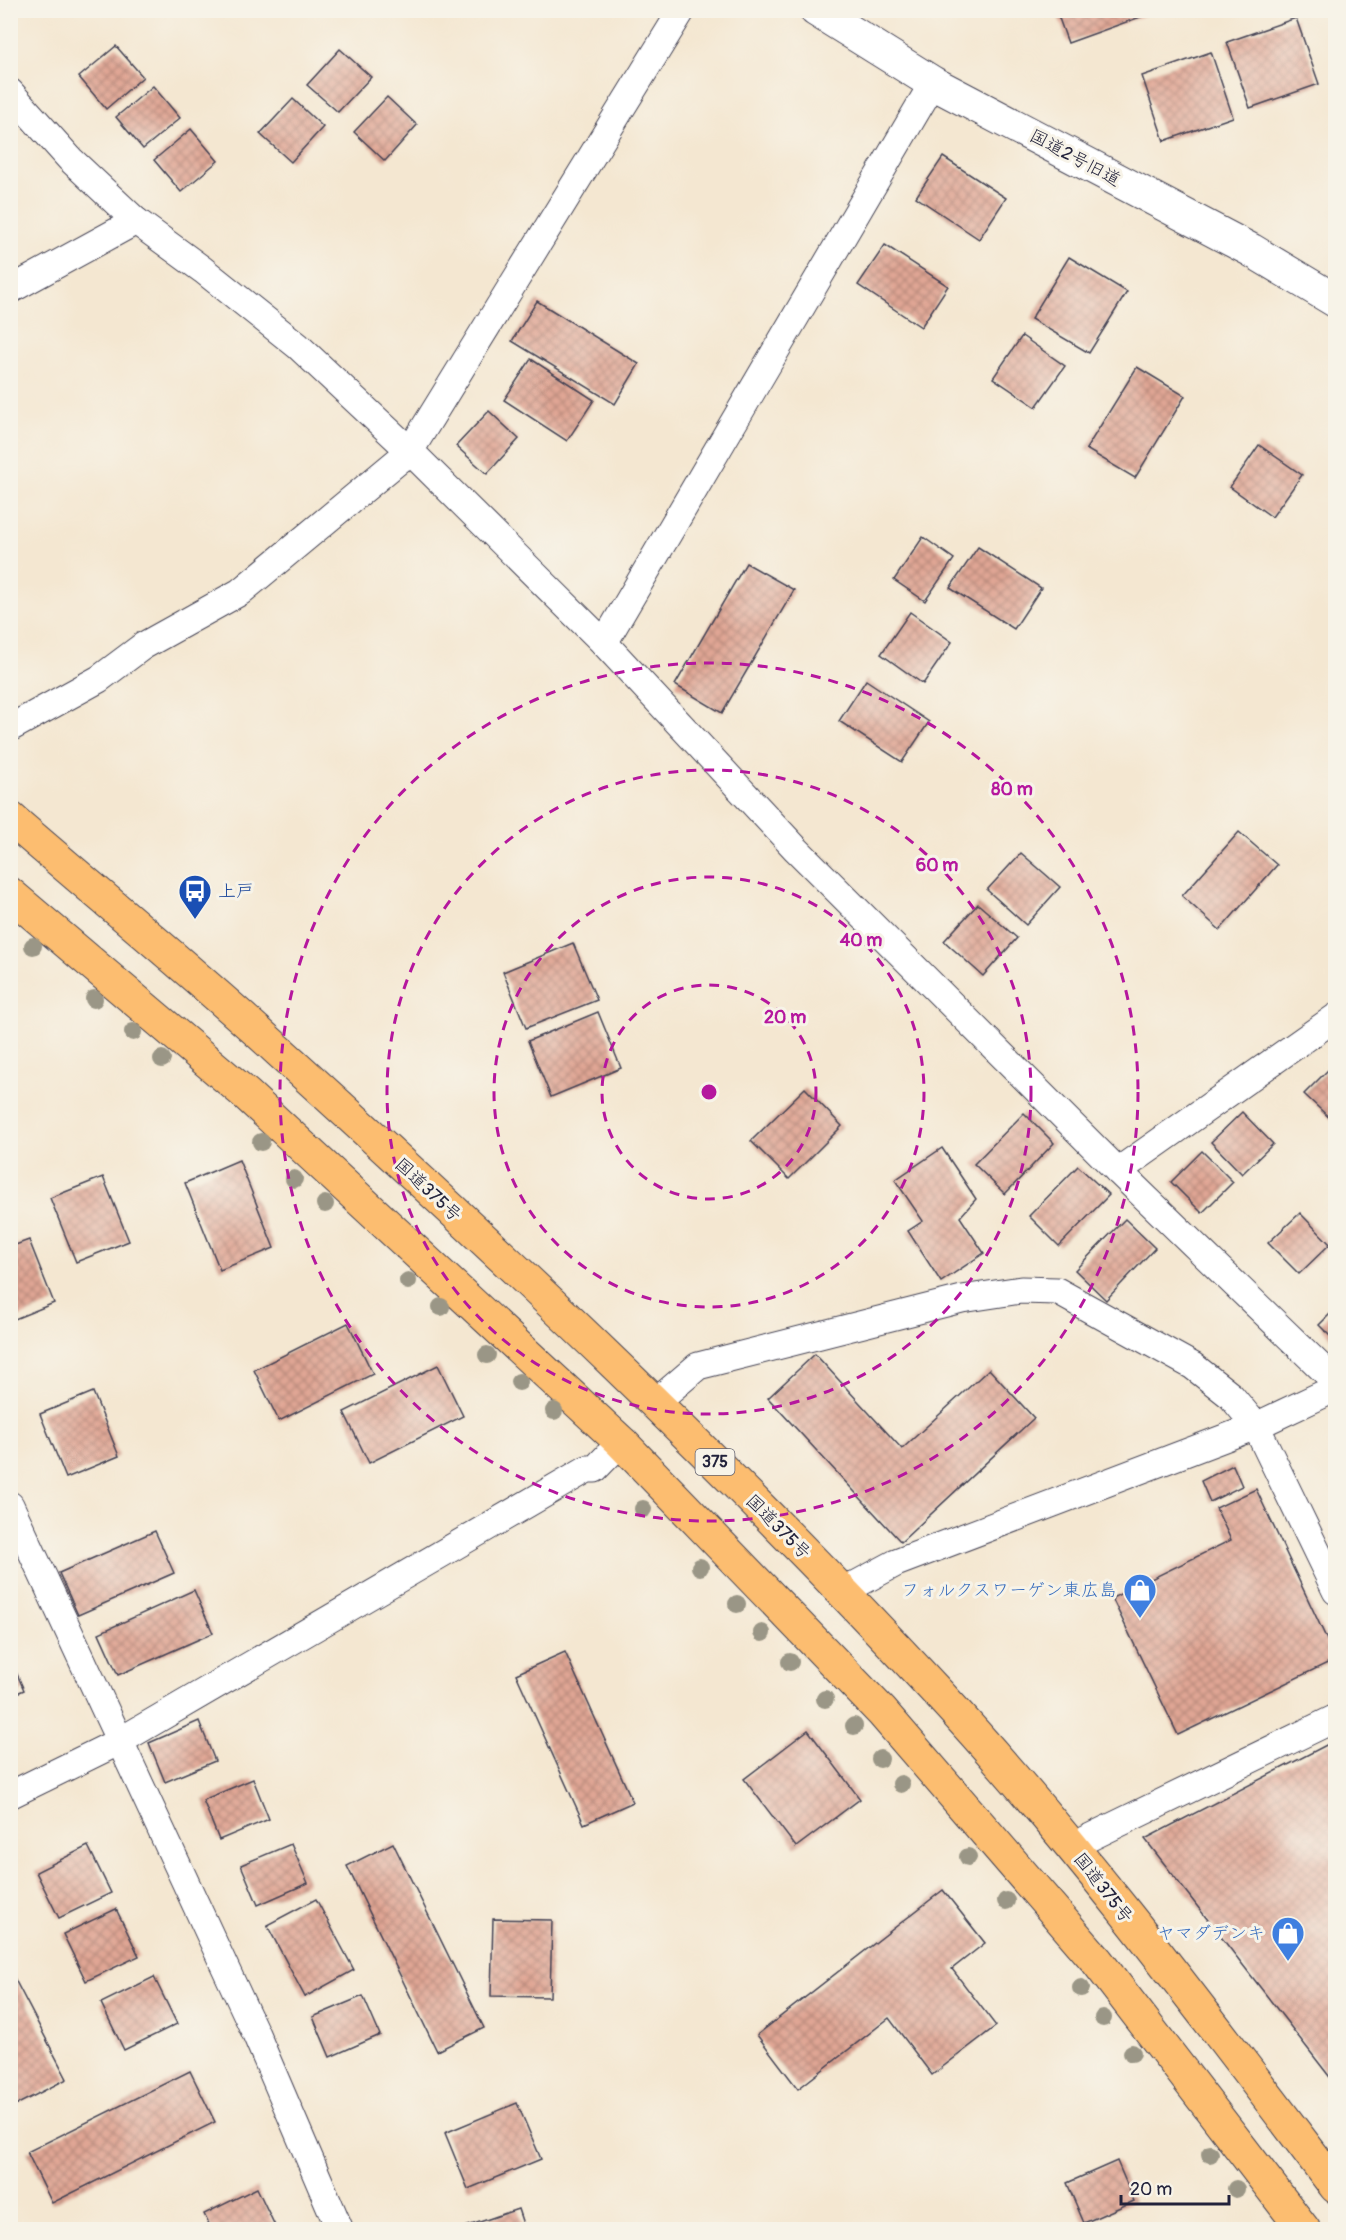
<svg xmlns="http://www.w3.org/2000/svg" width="1346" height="2240" viewBox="0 0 1346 2240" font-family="Pangolin,'Klee One',sans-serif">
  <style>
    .building { fill: url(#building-cross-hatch) }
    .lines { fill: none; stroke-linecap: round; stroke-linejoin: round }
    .minor-casing { stroke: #424052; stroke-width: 29 }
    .tertiary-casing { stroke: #424052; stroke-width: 35 }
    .trunk-casing { stroke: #424052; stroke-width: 35 }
    .minor { stroke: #fff; stroke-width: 27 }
    .tertiary { stroke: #fff; stroke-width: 33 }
    .trunk { stroke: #fcbd6f; stroke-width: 33 }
    .tree { fill: #9a9686 }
    .ring { fill: none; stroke: #b5179e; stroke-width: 3; stroke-dasharray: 10 8 }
    .labels { text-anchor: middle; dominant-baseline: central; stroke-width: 6; stroke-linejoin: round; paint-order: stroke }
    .shield { fill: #f7f3e8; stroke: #62616f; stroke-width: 1.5 }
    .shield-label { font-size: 16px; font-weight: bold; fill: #22223b }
    .street-label { font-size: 18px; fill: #22223b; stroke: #f7f3e8 }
    .transit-label { font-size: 18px; fill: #164399; stroke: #f7f3e8; text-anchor: start }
    .shop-label { font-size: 18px; fill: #366cbe; stroke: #f7f3e8; text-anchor: end }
    .centre { fill: #b5179e; stroke: #f7f3e8; stroke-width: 3 }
    .ring-label { font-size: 18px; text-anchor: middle; font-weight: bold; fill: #b5179e; stroke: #f7f3e8; stroke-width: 6; stroke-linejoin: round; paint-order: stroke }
  </style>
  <defs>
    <pattern id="building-cross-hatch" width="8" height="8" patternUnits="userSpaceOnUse" patternTransform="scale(1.5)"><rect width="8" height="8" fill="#e0a694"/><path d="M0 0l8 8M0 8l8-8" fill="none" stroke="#b5877a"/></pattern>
  </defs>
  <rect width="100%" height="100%" fill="#f7f3e8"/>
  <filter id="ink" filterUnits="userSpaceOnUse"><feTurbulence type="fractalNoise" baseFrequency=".0167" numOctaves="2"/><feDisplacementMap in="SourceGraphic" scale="12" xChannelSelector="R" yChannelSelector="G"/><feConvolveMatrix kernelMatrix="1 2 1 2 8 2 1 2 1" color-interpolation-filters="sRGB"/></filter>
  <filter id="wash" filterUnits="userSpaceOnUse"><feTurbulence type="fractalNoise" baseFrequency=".008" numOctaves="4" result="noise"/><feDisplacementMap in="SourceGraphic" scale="24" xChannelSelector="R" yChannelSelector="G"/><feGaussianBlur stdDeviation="1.35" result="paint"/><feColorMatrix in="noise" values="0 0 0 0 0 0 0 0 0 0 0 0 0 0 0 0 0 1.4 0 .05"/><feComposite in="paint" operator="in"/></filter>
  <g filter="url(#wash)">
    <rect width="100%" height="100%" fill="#f4e7d1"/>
    <g id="blocks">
      <!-- building -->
      <g class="building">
        <polygon points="1056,10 1157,10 1157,11 1068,43"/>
        <polygon points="1296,18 1319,84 1250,108 1227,42"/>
        <polygon points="116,46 143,77 106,109 79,77"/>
        <polygon points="340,49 371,77 338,112 307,85"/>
        <polygon points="1211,52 1233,117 1164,141 1142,76"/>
        <polygon points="153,86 180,118 143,149 116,117"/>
        <polygon points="387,97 417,125 385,161 354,132"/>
        <polygon points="293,99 323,127 291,162 260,134"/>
        <polygon points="191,129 218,161 181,192 154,160"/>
        <polygon points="943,157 1006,198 979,239 916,197"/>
        <polygon points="885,245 948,286 921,327 858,285"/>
        <polygon points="1069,257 1127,292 1089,353 1031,319"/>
        <polygon points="537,301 639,364 615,404 512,341"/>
        <polygon points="1022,336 1065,366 1036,407 993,378"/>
        <polygon points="531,359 594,400 567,441 504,400"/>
        <polygon points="1137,367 1185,396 1135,478 1086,449"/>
        <polygon points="489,411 519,439 487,474 456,446"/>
        <polygon points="1259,445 1302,475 1272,517 1230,487"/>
        <polygon points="923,537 954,559 925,601 894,580"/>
        <polygon points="978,547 1041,588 1014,629 950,588"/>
        <polygon points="746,563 794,590 722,713 675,685"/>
        <polygon points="910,612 952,642 923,684 881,654"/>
        <polygon points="866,680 929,722 902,762 839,721"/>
        <polygon points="1239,832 1277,865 1220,930 1182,896"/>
        <polygon points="1021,853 1060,887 1026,925 987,890"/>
        <polygon points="978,904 1017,938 983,976 944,941"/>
        <polygon points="573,943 597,1000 526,1028 503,972"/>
        <polygon points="598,1012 621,1068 551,1097 528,1041"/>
        <polygon points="1336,1062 1336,1124 1304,1094"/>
        <polygon points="805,1088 842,1126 789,1179 751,1141"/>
        <polygon points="1242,1112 1273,1144 1242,1174 1211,1142"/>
        <polygon points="1024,1113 1054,1143 1005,1194 974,1164"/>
        <polygon points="942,1148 976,1199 960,1217 984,1253 941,1282 908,1231 923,1221 895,1180"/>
        <polygon points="1202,1151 1233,1182 1202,1213 1171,1182"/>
        <polygon points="239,1160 274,1248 220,1270 185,1183"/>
        <polygon points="1078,1166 1109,1195 1059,1246 1029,1216"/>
        <polygon points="103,1177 129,1241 76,1262 50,1198"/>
        <polygon points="1300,1213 1330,1244 1299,1274 1268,1243"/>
        <polygon points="1125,1219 1155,1248 1106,1300 1075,1270"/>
        <polygon points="29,1240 54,1303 10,1321 10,1247"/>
        <polygon points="1336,1308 1336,1342 1319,1325"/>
        <polygon points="348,1323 373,1374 279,1421 254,1370"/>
        <polygon points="815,1354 902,1449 989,1369 1034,1418 901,1542 768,1398"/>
        <polygon points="438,1365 463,1416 369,1463 344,1412"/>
        <polygon points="93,1392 119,1456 66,1478 40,1414"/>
        <polygon points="1233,1465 1242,1486 1210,1502 1201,1481"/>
        <polygon points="1256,1489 1336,1659 1178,1735 1112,1598 1231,1540 1216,1508"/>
        <polygon points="155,1531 174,1573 78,1615 59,1573"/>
        <polygon points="194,1590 213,1633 118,1675 99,1633"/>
        <polygon points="565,1652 633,1802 584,1824 516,1674"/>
        <polygon points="10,1658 24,1690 10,1696"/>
        <polygon points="199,1721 215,1761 165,1782 149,1743"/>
        <polygon points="808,1730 860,1799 796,1847 744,1779"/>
        <polygon points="1336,1740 1336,2085 1145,1839"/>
        <polygon points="253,1779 269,1819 219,1840 203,1800"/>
        <polygon points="393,1843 484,2028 437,2051 347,1866"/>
        <polygon points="291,1844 308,1883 258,1905 241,1865"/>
        <polygon points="88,1846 111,1893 59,1918 36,1872"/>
        <polygon points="943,1890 985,1943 952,1969 996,2026 932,2075 889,2018 798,2089 757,2035"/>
        <polygon points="316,1899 354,1970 305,1997 267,1925"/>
        <polygon points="116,1909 139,1956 86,1981 63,1934"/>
        <polygon points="493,1919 552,1920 550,1997 491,1996"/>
        <polygon points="10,1970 67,2079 14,2106 10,2099"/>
        <polygon points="154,1977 177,2024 124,2050 101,2003"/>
        <polygon points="363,1996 380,2035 330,2057 313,2017"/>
        <polygon points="190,2071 215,2122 52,2203 27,2152"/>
        <polygon points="517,2103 541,2159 468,2189 445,2133"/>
        <polygon points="1117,2161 1134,2201 1084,2223 1067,2183"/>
        <polygon points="257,2188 277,2230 212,2230 204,2214"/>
        <polygon points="518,2209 525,2230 459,2230 459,2229"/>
      </g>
    </g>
  </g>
  <g filter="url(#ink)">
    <use href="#blocks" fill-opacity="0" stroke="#424052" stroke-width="1.5"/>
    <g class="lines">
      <defs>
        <g id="minor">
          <polyline points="10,92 70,159 136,221 203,270 298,346 410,451 604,643 796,849 1118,1171 1336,1382"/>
          <polyline points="10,290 136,221"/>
          <polyline points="604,643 933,83"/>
          <polyline points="10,728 99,679 143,646 240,592 410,451 682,10"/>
          <polyline points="1118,1171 1336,1017"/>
          <polyline points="656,1402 698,1366 962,1299 1021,1290 1057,1291 1193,1366 1231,1396 1256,1426 1336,1591"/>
          <polyline points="10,1505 256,2034 340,2230"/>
          <polyline points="842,1592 896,1563 1256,1426 1336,1388"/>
          <polyline points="10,1795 120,1741 587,1469 595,1469 621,1442"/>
          <polyline points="1070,1847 1336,1718"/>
        </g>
        <polyline id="tertiary" points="816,10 933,83 1251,250 1336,301"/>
        <g id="trunk">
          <path d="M10,818C100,896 192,971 279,1051C506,1257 730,1468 938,1693C1081,1847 1209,2020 1336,2187"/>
          <polyline points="10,894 247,1095 621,1442 882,1712 1097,1961 1304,2230"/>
        </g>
      </defs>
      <!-- minor casing -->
      <use href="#minor" class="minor-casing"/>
      <!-- tertiary casing -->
      <use href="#tertiary" class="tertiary-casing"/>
      <!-- trunk casing -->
      <use href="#trunk" class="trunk-casing"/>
      <!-- minor -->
      <use href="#minor" class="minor"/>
      <!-- tertiary -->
      <use href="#tertiary" class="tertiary"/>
      <!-- trunk -->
      <use href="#trunk" class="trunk"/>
    </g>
    <!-- trees -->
    <g class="tree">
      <circle cx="33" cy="946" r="9"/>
      <circle cx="94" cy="999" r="9"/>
      <circle cx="133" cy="1032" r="9"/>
      <circle cx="162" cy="1059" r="9"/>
      <circle cx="261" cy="1142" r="9"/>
      <circle cx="294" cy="1179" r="9"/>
      <circle cx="325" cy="1204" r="9"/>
      <circle cx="408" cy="1281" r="9"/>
      <circle cx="441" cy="1307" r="9"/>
      <circle cx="487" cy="1355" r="9"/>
      <circle cx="519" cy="1382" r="9"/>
      <circle cx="554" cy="1411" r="9"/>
      <circle cx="643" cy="1509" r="9"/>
      <circle cx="700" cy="1567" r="9"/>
      <circle cx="737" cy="1604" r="9"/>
      <circle cx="762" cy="1633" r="9"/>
      <circle cx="790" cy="1662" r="9"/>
      <circle cx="825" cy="1699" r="9"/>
      <circle cx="854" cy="1726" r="9"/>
      <circle cx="880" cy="1759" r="9"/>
      <circle cx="901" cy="1784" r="9"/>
      <circle cx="968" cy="1857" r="9"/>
      <circle cx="1006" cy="1901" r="9"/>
      <circle cx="1081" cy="1988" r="9"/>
      <circle cx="1103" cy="2018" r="9"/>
      <circle cx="1132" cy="2053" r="9"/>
      <circle cx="1210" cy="2154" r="9"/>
      <circle cx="1236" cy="2189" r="9"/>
    </g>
  </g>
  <!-- distance rings -->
  <g class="ring">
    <circle cx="709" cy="1092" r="107"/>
    <circle cx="709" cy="1092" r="215"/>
    <circle cx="709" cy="1092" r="322"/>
    <circle cx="709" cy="1092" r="429"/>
  </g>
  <!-- icons -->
  <defs>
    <symbol id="bus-pin" viewBox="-11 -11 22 30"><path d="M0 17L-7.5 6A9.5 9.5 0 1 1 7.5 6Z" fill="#1a4fb4" stroke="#f7f3e8"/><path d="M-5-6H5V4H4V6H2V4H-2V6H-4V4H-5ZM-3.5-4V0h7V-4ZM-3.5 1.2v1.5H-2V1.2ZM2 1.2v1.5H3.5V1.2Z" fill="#fff"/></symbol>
    <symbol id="shop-pin" viewBox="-11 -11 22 30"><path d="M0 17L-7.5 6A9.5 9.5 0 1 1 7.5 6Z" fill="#3f7fe0" stroke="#f7f3e8"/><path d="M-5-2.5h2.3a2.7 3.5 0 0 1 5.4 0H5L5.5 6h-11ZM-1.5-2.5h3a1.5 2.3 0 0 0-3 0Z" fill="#fff"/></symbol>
  </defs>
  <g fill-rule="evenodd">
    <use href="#bus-pin" x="176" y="872" width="38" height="52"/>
    <use href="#shop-pin" x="1121" y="1571" width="38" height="52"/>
    <use href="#shop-pin" x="1269" y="1914" width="38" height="52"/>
  </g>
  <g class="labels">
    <!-- shield labels -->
    <rect class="shield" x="695.5" y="1449" width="39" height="26" rx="4.5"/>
    <g class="shield-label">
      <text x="715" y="1462">375</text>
    </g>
    <!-- street labels -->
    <g class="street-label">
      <text transform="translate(1075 158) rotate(28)">国道2号旧道</text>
      <text transform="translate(428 1190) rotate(43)">国道375号</text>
      <text transform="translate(778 1527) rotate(45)">国道375号</text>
      <text transform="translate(1103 1888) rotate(52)">国道375号</text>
    </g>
    <!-- transit labels -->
    <g class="transit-label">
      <text x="218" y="891">上戸</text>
    </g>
    <!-- shop labels -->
    <g class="shop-label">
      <text x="1117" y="1590">フォルクスワーゲン東広島</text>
      <text x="1265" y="1933">ヤマダデンキ</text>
    </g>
  </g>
  <circle cx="709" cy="1092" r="9" class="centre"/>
  <g class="ring-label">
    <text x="1012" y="795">80 m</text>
    <text x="937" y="871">60 m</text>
    <text x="861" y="946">40 m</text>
    <text x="785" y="1023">20 m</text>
  </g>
  <!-- margin -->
  <rect width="1346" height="2240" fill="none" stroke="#f7f3e8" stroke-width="36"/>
  <!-- scale -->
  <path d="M1121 2195v9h108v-9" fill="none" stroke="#22223b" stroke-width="3"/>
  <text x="1130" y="2195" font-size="18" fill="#22223b" stroke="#f7f3e8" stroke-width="4.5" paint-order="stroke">20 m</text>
</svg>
